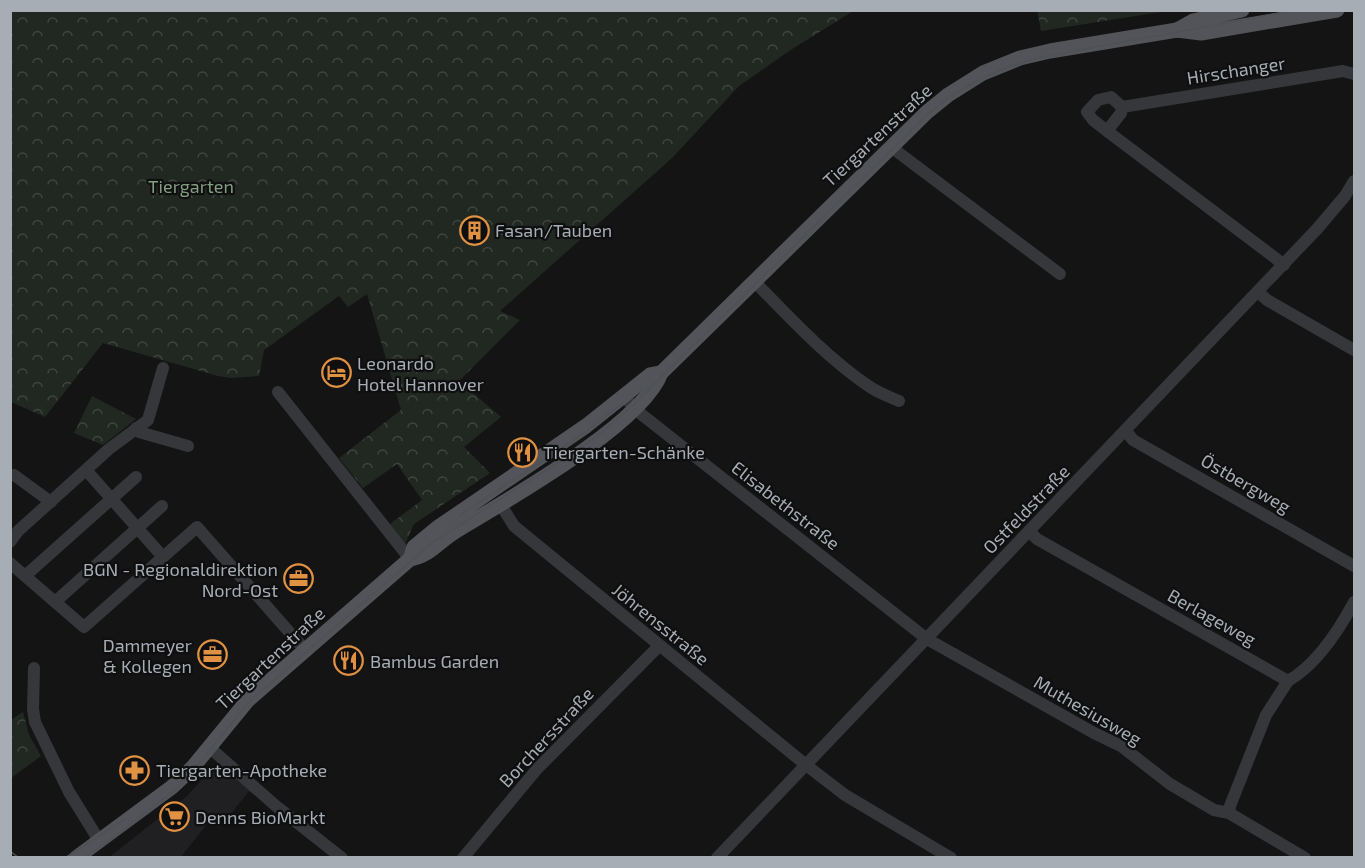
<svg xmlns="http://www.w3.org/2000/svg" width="1365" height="868" viewBox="0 0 1365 868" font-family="'Exo 2',sans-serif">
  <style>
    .built { fill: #202022 }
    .forest { fill: url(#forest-crowns) }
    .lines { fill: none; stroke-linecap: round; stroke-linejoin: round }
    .minor { stroke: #35373a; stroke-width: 12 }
    .major { stroke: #525459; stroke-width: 15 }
    .tram { stroke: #4e5155; stroke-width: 1.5 }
    .labels { text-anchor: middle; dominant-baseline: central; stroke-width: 4.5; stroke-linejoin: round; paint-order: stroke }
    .street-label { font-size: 18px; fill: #a7adb4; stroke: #0f0f10 }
    .park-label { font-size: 18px; fill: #839e80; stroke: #0f0f10 }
    .poi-label { font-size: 18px; fill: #a7adb4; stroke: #0f0f10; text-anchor: start }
  </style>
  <defs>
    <pattern id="forest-crowns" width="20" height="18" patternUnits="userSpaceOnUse" patternTransform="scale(1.5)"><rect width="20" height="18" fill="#212821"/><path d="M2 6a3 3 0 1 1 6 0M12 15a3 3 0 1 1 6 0" fill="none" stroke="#3e443f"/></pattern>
  </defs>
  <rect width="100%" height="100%" fill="#141415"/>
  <!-- built -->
  <polygon class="built" points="221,759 251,789 219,828 210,820 181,857 108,858 187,796"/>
  <!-- forest -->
  <g class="forest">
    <polygon points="1037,10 1167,10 1167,11 1041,31"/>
    <polygon points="10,11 853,11 789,51 739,86 672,158 500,311 520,320 459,381 501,417 464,447 490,473 414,524 405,544 390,524 422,500 397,464 363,488 339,458 401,410 367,294 348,307 339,296 264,350 259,376 231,378 218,376 103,343 45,417 11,402"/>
    <polygon points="92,396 136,419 103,445 74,433"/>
    <polygon points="23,712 29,735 41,756 11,778 11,720"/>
  </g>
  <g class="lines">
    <!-- minor -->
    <g class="minor">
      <polyline points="1122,107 1343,71 1354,74"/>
      <polyline points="1107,131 1121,113 1122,107 1111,97 1098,100 1087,112 1093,120 1107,131 1274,257 1284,265"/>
      <polyline points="891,147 1060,274"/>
      <path d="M754,281C790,318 827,358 870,387C879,393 890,397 899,401"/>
      <polyline points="1258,292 1267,300 1354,350"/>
      <polyline points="278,392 410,559"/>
      <polyline points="624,397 641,414 927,639 1094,733 1121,746 1170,784 1214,810 1229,813 1305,858"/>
      <polyline points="136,428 139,432 188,446"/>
      <polyline points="1126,431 1133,440 1354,566"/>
      <polyline points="86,470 163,557"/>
      <polyline points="14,475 51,502"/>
      <polyline points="501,505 514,526 806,765 845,795 951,858"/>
      <path d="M1029,531L1037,539L1288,681C1316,665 1339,630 1354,602"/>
      <polyline points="10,542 18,531 109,449 148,420 163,368"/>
      <polyline points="10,563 84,627 197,527 305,650"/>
      <polyline points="25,576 136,477"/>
      <polyline points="55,602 162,506"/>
      <polyline points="34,668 33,709 35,722 69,792 100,842"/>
      <polyline points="209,747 276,806 342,858"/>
      <polyline points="1229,813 1230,806 1266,715 1288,681"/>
      <polyline points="463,858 537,769 659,646"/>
      <polyline points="717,858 1317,229 1345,196 1354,181"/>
    </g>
    <!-- major -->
    <g class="major">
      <polyline points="1177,30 1193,21 1242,10"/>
      <path d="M410,559C430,556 439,541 456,531C505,501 642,425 661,373L927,112L948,95L983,73L1020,58L1050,51L1177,30L1201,33L1337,10"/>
      <polyline points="76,858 172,787 193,767 248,700 410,559 414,547 437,528 586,426 650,375 661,373"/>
    </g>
    <!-- tram -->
    <g class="tram">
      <polyline points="459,516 580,436 620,405"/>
      <polyline points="10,851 19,858"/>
      <polyline points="65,858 125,819"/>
      <polyline points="84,858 105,844 175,790 190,775 248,703 433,542 575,452 605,430 632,406 928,114 949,97 980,79 999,70 1041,57 1297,10"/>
    </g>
  </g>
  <!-- icons -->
  <defs>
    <symbol id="building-ring" viewBox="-11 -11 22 22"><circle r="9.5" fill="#0f0f10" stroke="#e09142" stroke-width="1.5"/><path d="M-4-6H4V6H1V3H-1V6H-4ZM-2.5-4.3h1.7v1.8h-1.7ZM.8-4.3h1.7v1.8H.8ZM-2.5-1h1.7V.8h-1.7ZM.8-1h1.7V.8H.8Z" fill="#e09142"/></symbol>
    <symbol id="hotel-ring" viewBox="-11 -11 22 22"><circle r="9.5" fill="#0f0f10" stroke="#e09142" stroke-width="1.5"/><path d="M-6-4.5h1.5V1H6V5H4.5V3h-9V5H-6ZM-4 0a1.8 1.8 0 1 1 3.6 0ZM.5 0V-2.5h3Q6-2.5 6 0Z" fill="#e09142"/></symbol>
    <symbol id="restaurant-ring" viewBox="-11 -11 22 22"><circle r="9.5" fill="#0f0f10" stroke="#e09142" stroke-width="1.5"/><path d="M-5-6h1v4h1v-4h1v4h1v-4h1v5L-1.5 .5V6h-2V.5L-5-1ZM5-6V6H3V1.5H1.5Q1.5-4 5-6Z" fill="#e09142"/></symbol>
    <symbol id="office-ring" viewBox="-11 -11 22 22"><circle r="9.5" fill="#0f0f10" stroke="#e09142" stroke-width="1.5"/><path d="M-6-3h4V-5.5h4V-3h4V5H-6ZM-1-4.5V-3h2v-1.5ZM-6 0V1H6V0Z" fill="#e09142"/></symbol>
    <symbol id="pharmacy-ring" viewBox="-11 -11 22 22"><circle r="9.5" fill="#0f0f10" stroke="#e09142" stroke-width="1.5"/><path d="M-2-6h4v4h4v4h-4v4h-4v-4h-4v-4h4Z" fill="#e09142"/></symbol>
    <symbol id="supermarket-ring" viewBox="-11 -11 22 22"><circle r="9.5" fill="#0f0f10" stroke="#e09142" stroke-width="1.5"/><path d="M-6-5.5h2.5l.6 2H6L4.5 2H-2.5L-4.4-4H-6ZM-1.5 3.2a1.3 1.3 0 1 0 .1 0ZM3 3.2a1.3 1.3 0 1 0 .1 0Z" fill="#e09142"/></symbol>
  </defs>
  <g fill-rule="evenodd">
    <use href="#building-ring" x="458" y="214" width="33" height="33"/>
    <use href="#hotel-ring" x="320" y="356" width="33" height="33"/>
    <use href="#restaurant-ring" x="506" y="436" width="33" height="33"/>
    <use href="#office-ring" x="282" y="562" width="33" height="33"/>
    <use href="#office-ring" x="196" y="638" width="33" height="33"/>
    <use href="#restaurant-ring" x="332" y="644" width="33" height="33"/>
    <use href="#pharmacy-ring" x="118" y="754" width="33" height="33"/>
    <use href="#supermarket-ring" x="158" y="800" width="33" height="33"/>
  </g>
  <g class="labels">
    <!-- street labels -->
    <g class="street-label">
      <text transform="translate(1236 70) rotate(-9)">Hirschanger</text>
      <text transform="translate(877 135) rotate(-43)">Tiergartenstraße</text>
      <text transform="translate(1246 483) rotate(30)">Östbergweg</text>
      <text transform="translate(786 505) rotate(38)">Elisabethstraße</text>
      <text transform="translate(1026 509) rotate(-46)">Ostfeldstraße</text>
      <text transform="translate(1212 617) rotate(29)">Berlageweg</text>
      <text transform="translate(661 624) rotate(39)">Jöhrensstraße</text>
      <text transform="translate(270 658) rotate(-43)">Tiergartenstraße</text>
      <text transform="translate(1088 710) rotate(30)">Muthesiusweg</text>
      <text transform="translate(546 737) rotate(-47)">Borchersstraße</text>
    </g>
    <!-- park labels -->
    <g class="park-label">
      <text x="191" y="186">Tiergarten</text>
    </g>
    <!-- poi labels -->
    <g class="poi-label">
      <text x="495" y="230">Fasan/Tauben</text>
      <text x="357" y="363">Leonardo<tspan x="357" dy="21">Hotel Hannover</tspan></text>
      <text x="543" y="452">Tiergarten-Schänke</text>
      <text x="278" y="569" text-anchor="end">BGN - Regionaldirektion<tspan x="278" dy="21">Nord-Ost</tspan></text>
      <text x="192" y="645" text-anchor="end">Dammeyer<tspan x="192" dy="21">&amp; Kollegen</tspan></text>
      <text x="370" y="661">Bambus Garden</text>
      <text x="156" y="770">Tiergarten-Apotheke</text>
      <text x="195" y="817">Denns BioMarkt</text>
    </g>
  </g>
  <!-- border -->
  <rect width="1365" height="868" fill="none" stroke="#a7adb4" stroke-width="24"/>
</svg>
